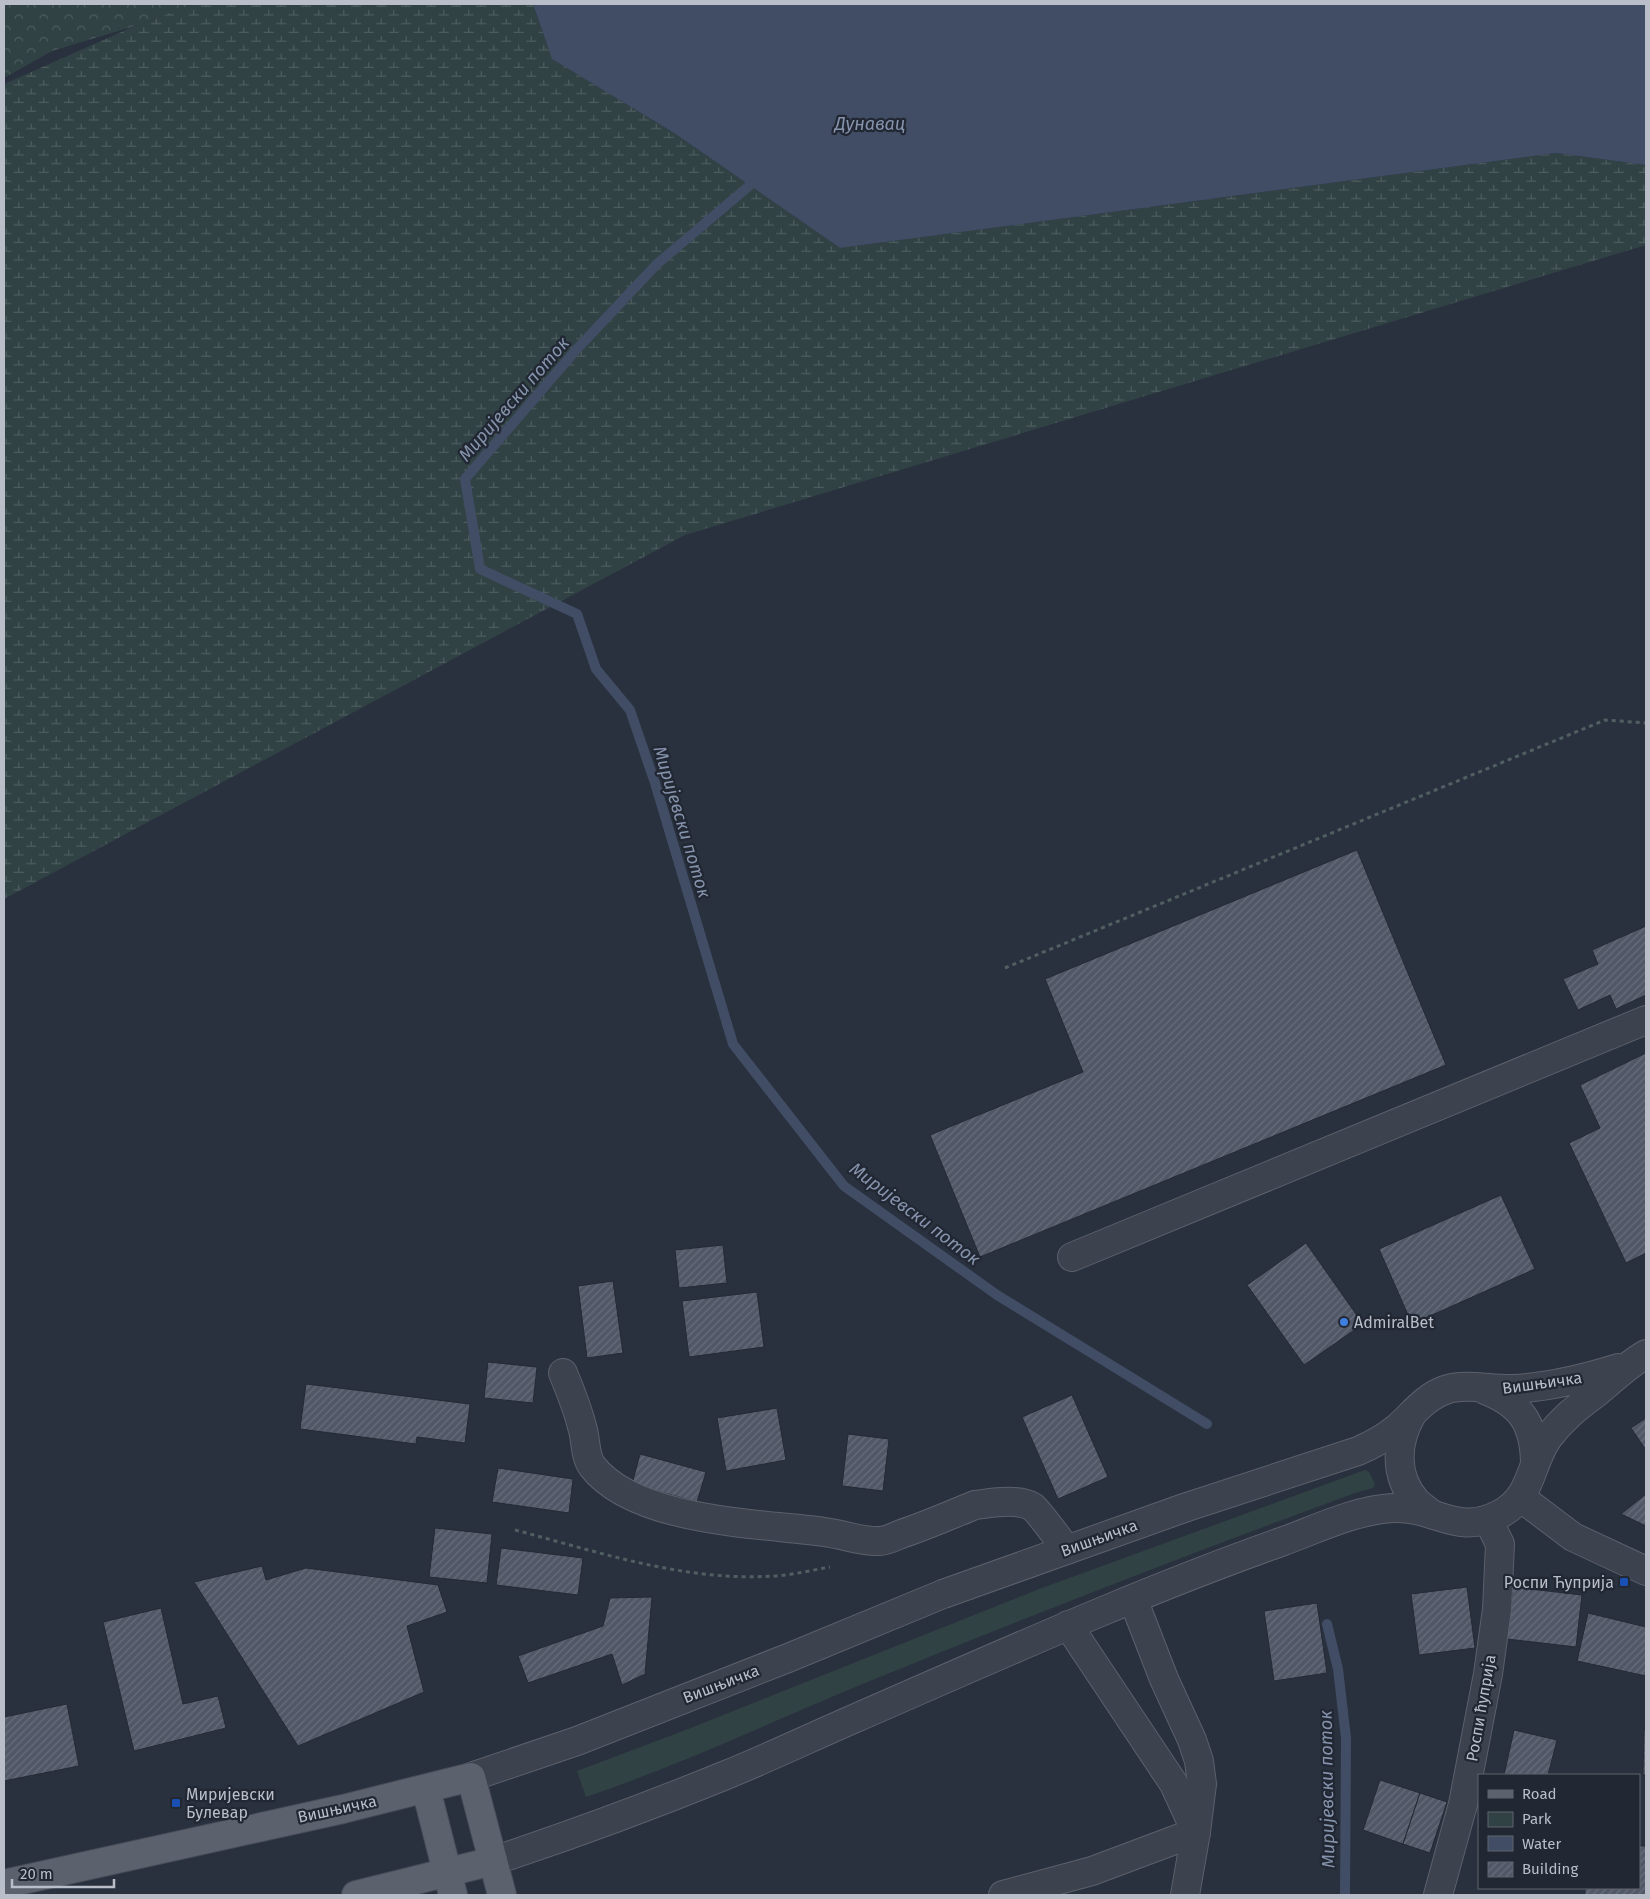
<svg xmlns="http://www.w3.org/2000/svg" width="1650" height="1899" viewBox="0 0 1650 1899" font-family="'Fira Sans',sans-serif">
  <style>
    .green { fill: #314244 }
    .forest { fill: url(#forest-crowns) }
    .wetland { fill: url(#wetland-marsh) }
    .water { fill: #414d65 }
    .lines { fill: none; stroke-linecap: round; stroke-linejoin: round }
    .stream { stroke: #414d65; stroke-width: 10 }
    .building { fill: url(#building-hatch); stroke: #242a35 }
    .minor-casing { stroke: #5b616c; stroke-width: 30 }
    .major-casing { stroke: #464c57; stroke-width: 30 }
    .path { stroke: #505f62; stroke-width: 3; stroke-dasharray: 4 4; stroke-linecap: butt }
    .minor { stroke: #3d434e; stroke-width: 28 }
    .major { stroke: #5b626e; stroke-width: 28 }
    .shop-dot { fill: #3f7fe0; stroke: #222833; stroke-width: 2 }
    .transit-dot { fill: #1a4fb4; stroke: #222833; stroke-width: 2 }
    .labels { text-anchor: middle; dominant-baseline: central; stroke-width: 4.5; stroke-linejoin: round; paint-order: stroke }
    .poi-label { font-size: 16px; fill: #b9bec9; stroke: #222833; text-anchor: start }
    .street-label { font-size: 16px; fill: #b9bec9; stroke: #222833 }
    .water-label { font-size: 18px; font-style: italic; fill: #8593ac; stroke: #222833 }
  </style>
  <defs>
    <pattern id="forest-crowns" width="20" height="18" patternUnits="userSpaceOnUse" patternTransform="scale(1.25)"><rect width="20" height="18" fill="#314244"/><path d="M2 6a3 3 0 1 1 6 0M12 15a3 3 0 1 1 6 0" fill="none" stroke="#4d5c5e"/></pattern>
    <pattern id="wetland-marsh" width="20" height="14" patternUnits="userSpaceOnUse" patternTransform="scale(1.25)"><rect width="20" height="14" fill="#314244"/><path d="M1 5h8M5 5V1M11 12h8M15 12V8" fill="none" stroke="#4d5c5e"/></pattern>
    <pattern id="building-hatch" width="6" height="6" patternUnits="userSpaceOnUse" patternTransform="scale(1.25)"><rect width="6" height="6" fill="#505766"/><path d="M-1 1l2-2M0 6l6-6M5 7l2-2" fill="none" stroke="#676d7b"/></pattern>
  </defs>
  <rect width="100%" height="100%" fill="#29313e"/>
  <!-- green -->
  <path class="green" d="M1365,1470L1369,1472L1375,1484L1373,1488L1355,1493C1192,1553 1031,1615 870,1681C775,1720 683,1764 586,1797L577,1771L683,1731L1042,1588Z"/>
  <!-- forest -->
  <polygon class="forest" points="4,4 194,4 135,26 52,51 4,78"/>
  <!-- wetland -->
  <polygon class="wetland" points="194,4 533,4 552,59 674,133 840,248 1556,153 1646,165 1646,245 685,535 4,899 4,84 135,26"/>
  <!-- water -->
  <polygon class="water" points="533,4 1646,4 1646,165 1556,153 840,248 674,133 552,59"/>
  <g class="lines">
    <!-- stream -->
    <g class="stream">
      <polyline points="749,186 657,264 576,350 465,479 480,569 577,614 596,669 630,710 655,783 733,1044 844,1186 997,1295 1207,1424"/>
      <polyline points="1327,1624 1338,1669 1346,1738 1345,1895"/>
    </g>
  </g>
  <!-- building -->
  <g class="building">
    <polygon points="1357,850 1446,1065 980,1257 930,1135 1083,1072 1045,979"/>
    <polygon points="1646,926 1646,995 1616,1009 1610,995 1578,1010 1563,979 1598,964 1592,950"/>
    <polygon points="1646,1053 1646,1253 1626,1263 1569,1143 1600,1128 1580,1085"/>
    <polygon points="1501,1195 1535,1269 1412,1324 1379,1249"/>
    <polygon points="1306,1243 1363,1324 1304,1365 1247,1285"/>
    <polygon points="723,1245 727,1283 679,1288 675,1250"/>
    <polygon points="613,1281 623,1353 587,1358 578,1286"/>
    <polygon points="757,1292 764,1347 689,1357 682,1301"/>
    <polygon points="488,1362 537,1367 533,1403 484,1398"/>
    <polygon points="306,1384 470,1404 465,1443 417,1437 416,1444 300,1429"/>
    <polygon points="1072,1395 1108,1477 1058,1499 1022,1417"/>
    <polygon points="777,1408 786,1460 726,1471 717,1418"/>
    <polygon points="1646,1418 1646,1450 1631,1428"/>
    <polygon points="848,1434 889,1439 883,1491 842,1486"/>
    <polygon points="640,1454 706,1472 697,1502 632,1484"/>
    <polygon points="498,1468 573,1479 569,1513 492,1502"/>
    <polygon points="1646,1494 1646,1526 1621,1514"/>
    <polygon points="435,1528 492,1534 487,1583 429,1577"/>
    <polygon points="501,1548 583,1558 578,1595 496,1585"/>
    <polygon points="262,1566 266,1580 306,1568 438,1585 447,1612 407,1626 424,1692 298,1746 194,1582"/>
    <polygon points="1467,1587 1475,1648 1419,1655 1411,1594"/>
    <polygon points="1513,1587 1582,1595 1576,1647 1507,1639"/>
    <polygon points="652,1597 645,1674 622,1685 612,1654 528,1683 518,1656 603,1626 610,1598"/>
    <polygon points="1317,1603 1327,1673 1274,1681 1264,1611"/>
    <polygon points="161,1608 183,1704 218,1696 226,1728 134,1751 103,1622"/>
    <polygon points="1588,1613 1646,1627 1646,1676 1577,1661"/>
    <polygon points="67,1704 79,1766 4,1781 4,1717"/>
    <polygon points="1514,1730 1557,1740 1548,1775 1504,1775"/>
    <polygon points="1644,1730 1646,1730 1646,1775 1643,1775"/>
    <polygon points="1380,1780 1420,1793 1403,1844 1363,1830"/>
    <polygon points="1420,1793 1447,1802 1430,1853 1403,1844"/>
    <polygon points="1639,1846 1646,1846 1646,1895 1585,1895 1585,1888 1639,1888"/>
  </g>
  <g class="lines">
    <defs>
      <g id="minor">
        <polyline points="1072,1257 1646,1020"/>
        <path d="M563,1373C571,1392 578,1410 583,1430C586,1442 585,1456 592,1466C635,1522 759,1523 824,1532C843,1534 860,1542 879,1541C887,1541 894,1537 901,1534C926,1526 950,1515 975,1505C992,1503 1017,1498 1033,1507C1039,1512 1060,1541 1067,1550"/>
        <path d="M1485,1390C1521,1404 1534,1423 1535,1462"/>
        <path d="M1411,1416C1396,1443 1394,1476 1416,1501C1421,1506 1427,1510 1432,1514"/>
        <polyline points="1520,1497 1573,1537 1646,1571"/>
        <polyline points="1133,1599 1164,1679 1192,1740 1199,1761 1202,1784 1196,1832 1185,1895"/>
        <polyline points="1068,1625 1174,1784 1196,1832"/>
        <path d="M471,1777L577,1741L788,1658L943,1594L1187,1507L1358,1451C1372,1445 1385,1438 1397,1428C1412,1415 1425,1397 1445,1390C1466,1383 1491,1390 1513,1389C1550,1387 1583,1379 1618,1368"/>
        <path d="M493,1861C571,1835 650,1806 726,1775C770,1757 814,1736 858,1717C998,1656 1137,1593 1281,1542C1317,1529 1355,1510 1393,1508C1436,1506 1456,1537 1500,1514C1533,1497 1529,1465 1548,1438C1561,1420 1576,1408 1595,1394C1612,1380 1627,1365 1646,1354"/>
        <polyline points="1003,1895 1092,1871 1196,1832"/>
        <polyline points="1438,1895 1463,1804 1488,1674 1497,1609 1500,1544 1488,1520"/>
      </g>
      <g id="major">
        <polyline points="426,1789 453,1895"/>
        <polyline points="4,1884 343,1809 471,1777 502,1895"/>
        <polyline points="356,1895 493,1861"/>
      </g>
    </defs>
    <!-- minor casing -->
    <use href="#minor" class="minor-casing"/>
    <!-- major casing -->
    <use href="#major" class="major-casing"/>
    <!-- path -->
    <g class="path">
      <polyline points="1005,968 1605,720 1646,723"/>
      <path d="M515,1530C599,1552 685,1582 774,1576C793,1575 812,1570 830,1567"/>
    </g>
    <!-- minor -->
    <use href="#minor" class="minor"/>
    <!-- major -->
    <use href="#major" class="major"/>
  </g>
  <!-- markers -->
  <circle class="shop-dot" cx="1344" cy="1322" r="5"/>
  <g class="transit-dot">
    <rect x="1619" y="1577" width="10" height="10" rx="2.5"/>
    <rect x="171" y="1798" width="10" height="10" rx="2.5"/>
  </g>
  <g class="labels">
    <!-- poi labels -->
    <g class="poi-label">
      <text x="1354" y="1322">AdmiralBet</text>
      <text x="1614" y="1582" text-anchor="end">Роспи Ћуприја</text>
      <text x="186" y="1794">Миријевски<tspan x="186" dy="18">Булевар</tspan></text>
    </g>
    <!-- street labels -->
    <g class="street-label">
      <text transform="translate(1542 1383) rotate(-8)">Вишњичка</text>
      <text transform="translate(1099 1538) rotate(-20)">Вишњичка</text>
      <text transform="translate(721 1684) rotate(-21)">Вишњичка</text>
      <text transform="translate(1481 1708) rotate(-80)">Роспи ћуприја</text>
      <text transform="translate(337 1809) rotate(-12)">Вишњичка</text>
    </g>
    <!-- water labels -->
    <g class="water-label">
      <text x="870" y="124">Дунавац</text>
      <text transform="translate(514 399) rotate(-49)">Миријевски поток</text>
      <text transform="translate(682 822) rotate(73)">Миријевски поток</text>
      <text transform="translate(915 1214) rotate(37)">Миријевски поток</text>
      <text transform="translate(1327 1789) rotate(-91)">Миријевски поток</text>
    </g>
  </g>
  <!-- border -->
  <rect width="1650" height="1899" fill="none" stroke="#b9bec9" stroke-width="10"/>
  <!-- legend -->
  <rect x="1478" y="1774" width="162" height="115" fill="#222833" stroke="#5e646f"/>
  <rect x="1488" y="1790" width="25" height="8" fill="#5b626e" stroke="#5e646f"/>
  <text x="1522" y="1799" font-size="15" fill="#b9bec9">Road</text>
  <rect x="1488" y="1812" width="25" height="15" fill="#314244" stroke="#5e646f"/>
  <text x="1522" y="1824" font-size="15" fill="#b9bec9">Park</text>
  <rect x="1488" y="1836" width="25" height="15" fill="#414d65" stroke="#5e646f"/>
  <text x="1522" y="1849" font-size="15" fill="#b9bec9">Water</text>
  <rect x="1488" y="1862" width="25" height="15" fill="url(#building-hatch)" stroke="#5e646f"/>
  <text x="1522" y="1874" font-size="15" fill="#b9bec9">Building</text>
  <!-- scale -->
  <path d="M12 1879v8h102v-8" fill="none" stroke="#b9bec9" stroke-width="2.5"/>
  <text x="20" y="1879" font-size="15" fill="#b9bec9" stroke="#222833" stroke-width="4" paint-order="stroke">20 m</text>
</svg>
